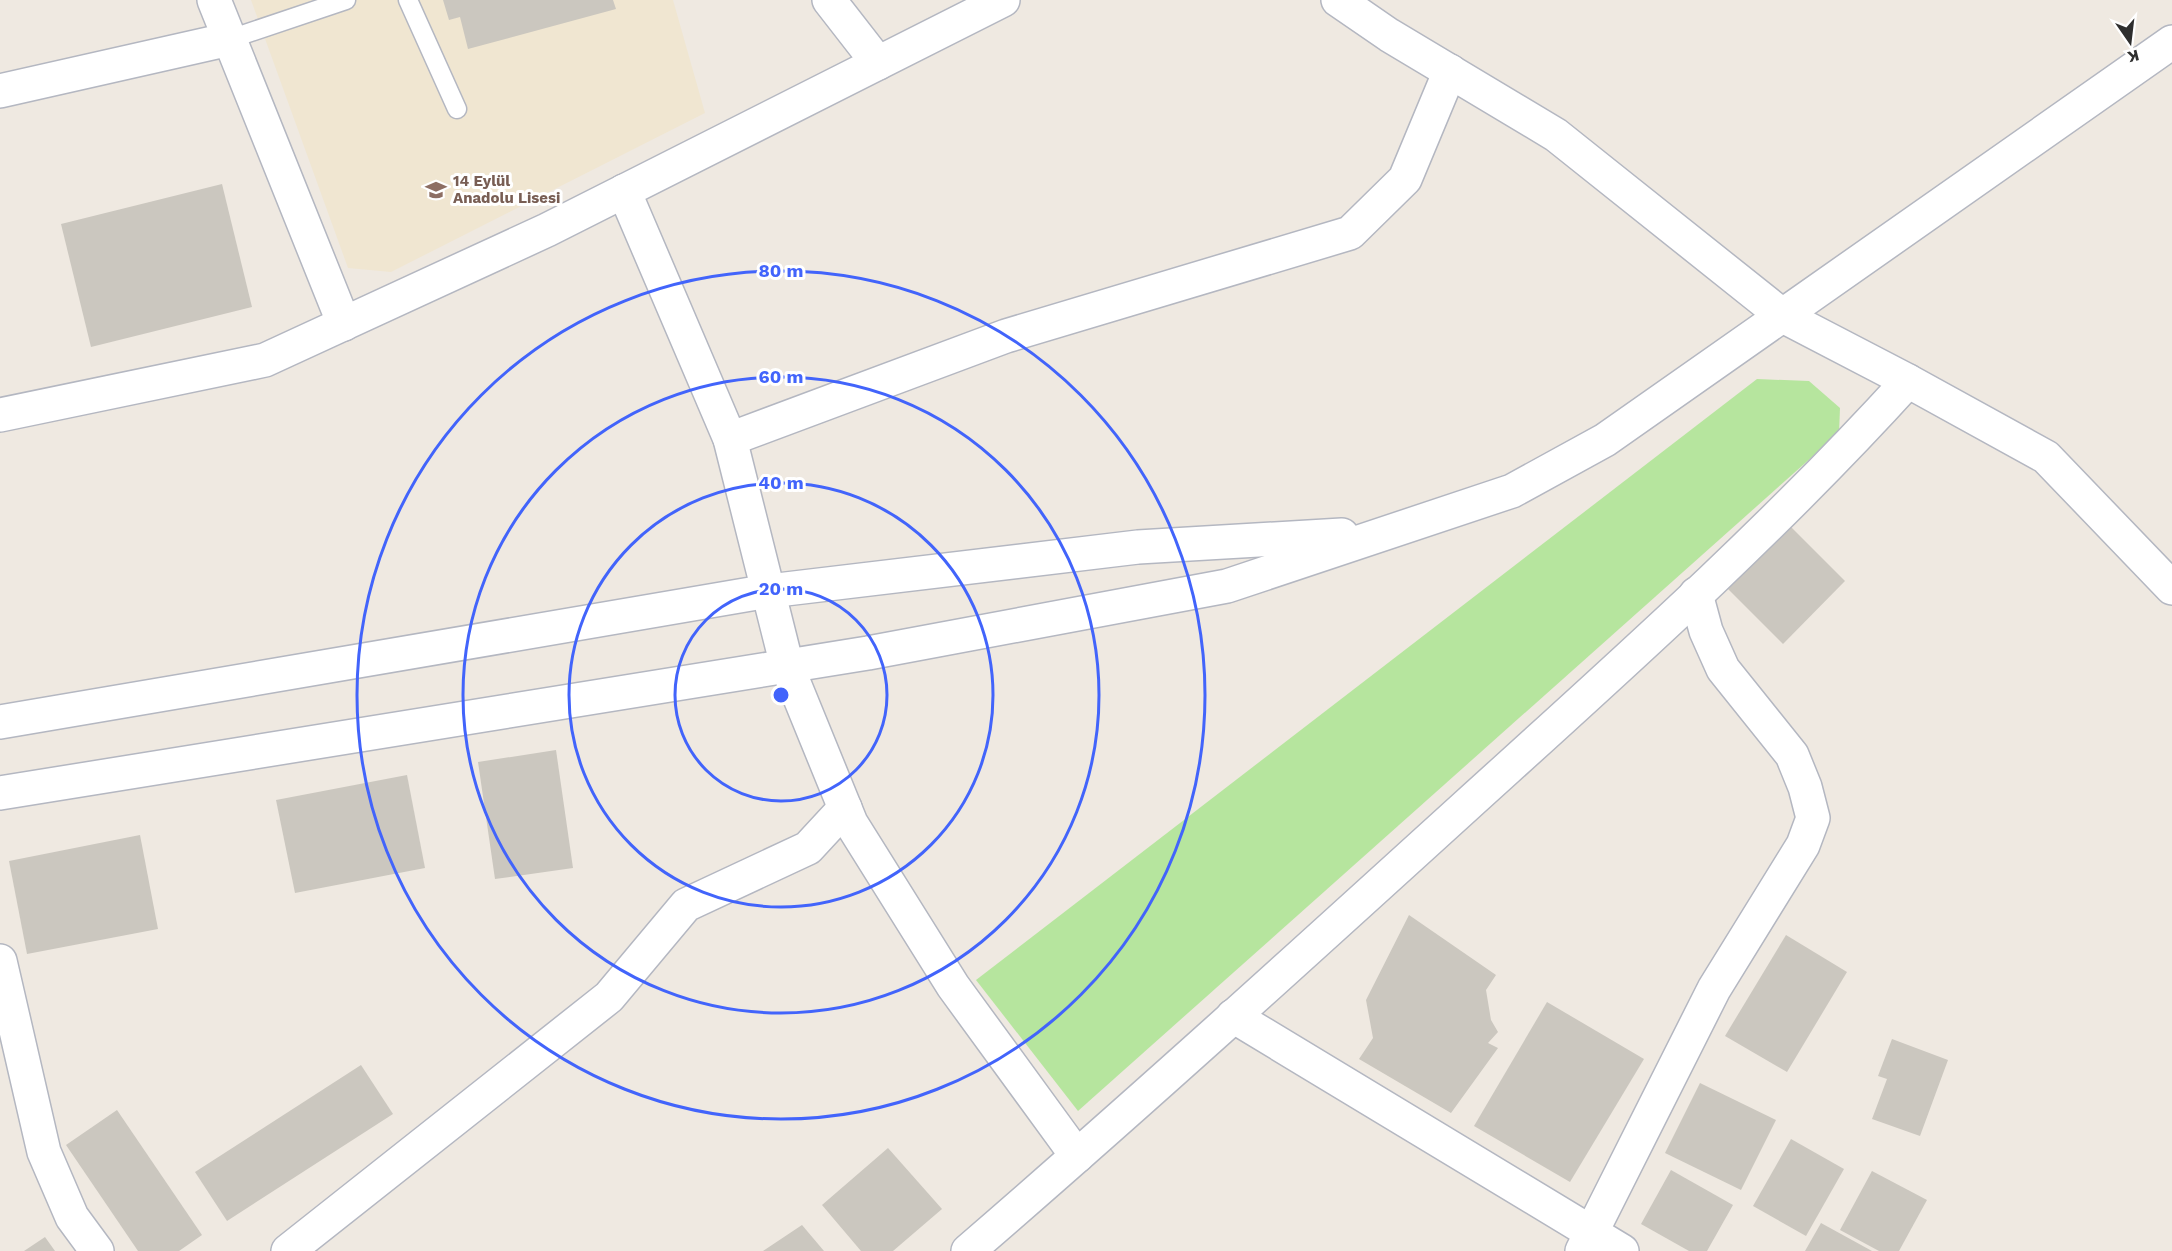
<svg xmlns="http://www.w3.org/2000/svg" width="2172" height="1251" viewBox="0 0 2172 1251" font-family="'Work Sans',sans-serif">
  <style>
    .education { fill: #f0e6d1 }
    .green { fill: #b6e59e }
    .building { fill: #cbc7bf }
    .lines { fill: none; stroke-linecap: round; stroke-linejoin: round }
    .lane-casing { stroke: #b4b7c1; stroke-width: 21 }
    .street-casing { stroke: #b4b7c1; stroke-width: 36 }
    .secondary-casing { stroke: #b4b7c1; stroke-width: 36 }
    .lane { stroke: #fff; stroke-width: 18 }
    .street { stroke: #fff; stroke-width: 33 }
    .secondary { stroke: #fff; stroke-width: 33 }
    .ring { fill: none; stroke: #4264fb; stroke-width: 3 }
    .labels { text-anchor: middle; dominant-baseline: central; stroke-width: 6; stroke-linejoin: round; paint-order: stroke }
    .education-label { font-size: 15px; font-weight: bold; fill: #785e54; stroke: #fff; text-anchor: start }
    .centre { fill: #4264fb; stroke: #fff; stroke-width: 3 }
    .ring-label { font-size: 18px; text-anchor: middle; font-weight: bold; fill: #4264fb; stroke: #fff; stroke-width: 6; stroke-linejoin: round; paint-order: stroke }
  </style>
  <rect width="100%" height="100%" fill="#efe9e1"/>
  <!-- education -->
  <polygon class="education" points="251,0 673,0 705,113 391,272 348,268"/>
  <!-- green -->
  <polygon class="green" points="1757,379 1809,381 1840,408 1839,433 1078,1111 976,980"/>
  <!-- building -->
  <g class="building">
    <polygon points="443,0 613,0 616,9 468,49 460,17 449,20"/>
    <polygon points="222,184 252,307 91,347 61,224"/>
    <polygon points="1789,525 1845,581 1783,644 1726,587"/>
    <polygon points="556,750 573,868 495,879 478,762"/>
    <polygon points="407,775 425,868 295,893 276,800"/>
    <polygon points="140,835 158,929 27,954 9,861"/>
    <polygon points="1409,915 1496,975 1486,990 1491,1020 1498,1032 1488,1043 1498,1048 1451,1113 1359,1059 1373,1038 1366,1000"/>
    <polygon points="1786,935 1847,972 1787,1072 1725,1036"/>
    <polygon points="1547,1002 1644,1059 1570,1182 1474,1126"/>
    <polygon points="1892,1039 1948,1060 1920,1136 1872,1119 1887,1079 1878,1076"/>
    <polygon points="361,1065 393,1114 227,1221 195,1172"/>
    <polygon points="1700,1083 1776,1120 1741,1190 1665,1153"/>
    <polygon points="117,1110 202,1235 179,1251 138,1251 66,1145"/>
    <polygon points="1791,1139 1844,1169 1806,1236 1753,1206"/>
    <polygon points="888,1148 942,1209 893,1251 861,1251 822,1205"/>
    <polygon points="1671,1170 1733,1205 1707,1251 1689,1251 1641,1224"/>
    <polygon points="1872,1171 1927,1200 1899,1251 1879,1251 1840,1230"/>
    <polygon points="1821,1223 1872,1251 1805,1251"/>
    <polygon points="802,1225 824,1251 763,1251"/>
    <polygon points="45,1237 55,1251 24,1251"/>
  </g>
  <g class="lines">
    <defs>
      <g id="lane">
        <polyline points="408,0 457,109"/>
        <polyline points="230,39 346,0"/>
      </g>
      <g id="street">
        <polyline points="214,0 344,324"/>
        <polyline points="829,0 878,63"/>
        <polyline points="1338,0 1389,35 1556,135 1783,316 1908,381 2046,457 2172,588"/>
        <polyline points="0,91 230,39"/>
        <polyline points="624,191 730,439 787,666 851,823 953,986 1077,1156"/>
        <polyline points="0,415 265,360 547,230 1003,0"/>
        <polyline points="730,439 1006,336 1350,233 1405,179 1450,71"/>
        <polyline points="0,961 44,1152 72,1217 97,1251"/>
        <polyline points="1233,1016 1622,1251"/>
        <polyline points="288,1251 609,997 686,905 808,848 845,808"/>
        <path d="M968,1251C1137,1105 1302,955 1467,805C1618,668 1771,532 1908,381"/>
        <polyline points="1582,1251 1714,989 1803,845 1813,818 1805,787 1792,755 1723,669 1706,631 1696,594"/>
      </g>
      <g id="secondary">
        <polyline points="0,722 769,591 1138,547 1342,535"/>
        <polyline points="0,793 868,653 1227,586 1512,491 1605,440 2172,42"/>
      </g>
    </defs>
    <!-- lane casing -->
    <use href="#lane" class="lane-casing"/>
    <!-- street casing -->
    <use href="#street" class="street-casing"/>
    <!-- secondary casing -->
    <use href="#secondary" class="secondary-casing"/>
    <!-- lane -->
    <use href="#lane" class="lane"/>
    <!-- street -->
    <use href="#street" class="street"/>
    <!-- secondary -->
    <use href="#secondary" class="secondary"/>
  </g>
  <!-- distance rings -->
  <g class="ring">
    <circle cx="781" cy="695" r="106"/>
    <circle cx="781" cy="695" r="212"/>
    <circle cx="781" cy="695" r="318"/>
    <circle cx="781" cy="695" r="424"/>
  </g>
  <!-- icons -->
  <defs>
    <symbol id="school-bare" viewBox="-9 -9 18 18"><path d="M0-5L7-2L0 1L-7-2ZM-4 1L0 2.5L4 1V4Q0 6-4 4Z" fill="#8d6e63" stroke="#fff" stroke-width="2.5" paint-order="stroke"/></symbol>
  </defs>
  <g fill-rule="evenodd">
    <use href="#school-bare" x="421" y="175" width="30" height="30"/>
  </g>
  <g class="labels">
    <!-- education labels -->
    <g class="education-label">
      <text x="453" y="181">14 Eylül<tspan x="453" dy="17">Anadolu Lisesi</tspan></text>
    </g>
  </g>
  <circle cx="781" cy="695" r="9" class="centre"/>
  <g class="ring-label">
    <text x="781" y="277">80 m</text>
    <text x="781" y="383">60 m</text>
    <text x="781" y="489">40 m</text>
    <text x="781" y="595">20 m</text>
  </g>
  <!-- north arrow -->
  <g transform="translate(2130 42) rotate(166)" stroke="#ffffff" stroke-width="4.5" paint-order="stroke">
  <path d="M0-4.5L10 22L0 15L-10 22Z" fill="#2e2e2e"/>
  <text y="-9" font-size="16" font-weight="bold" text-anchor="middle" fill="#2e2e2e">K</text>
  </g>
</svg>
